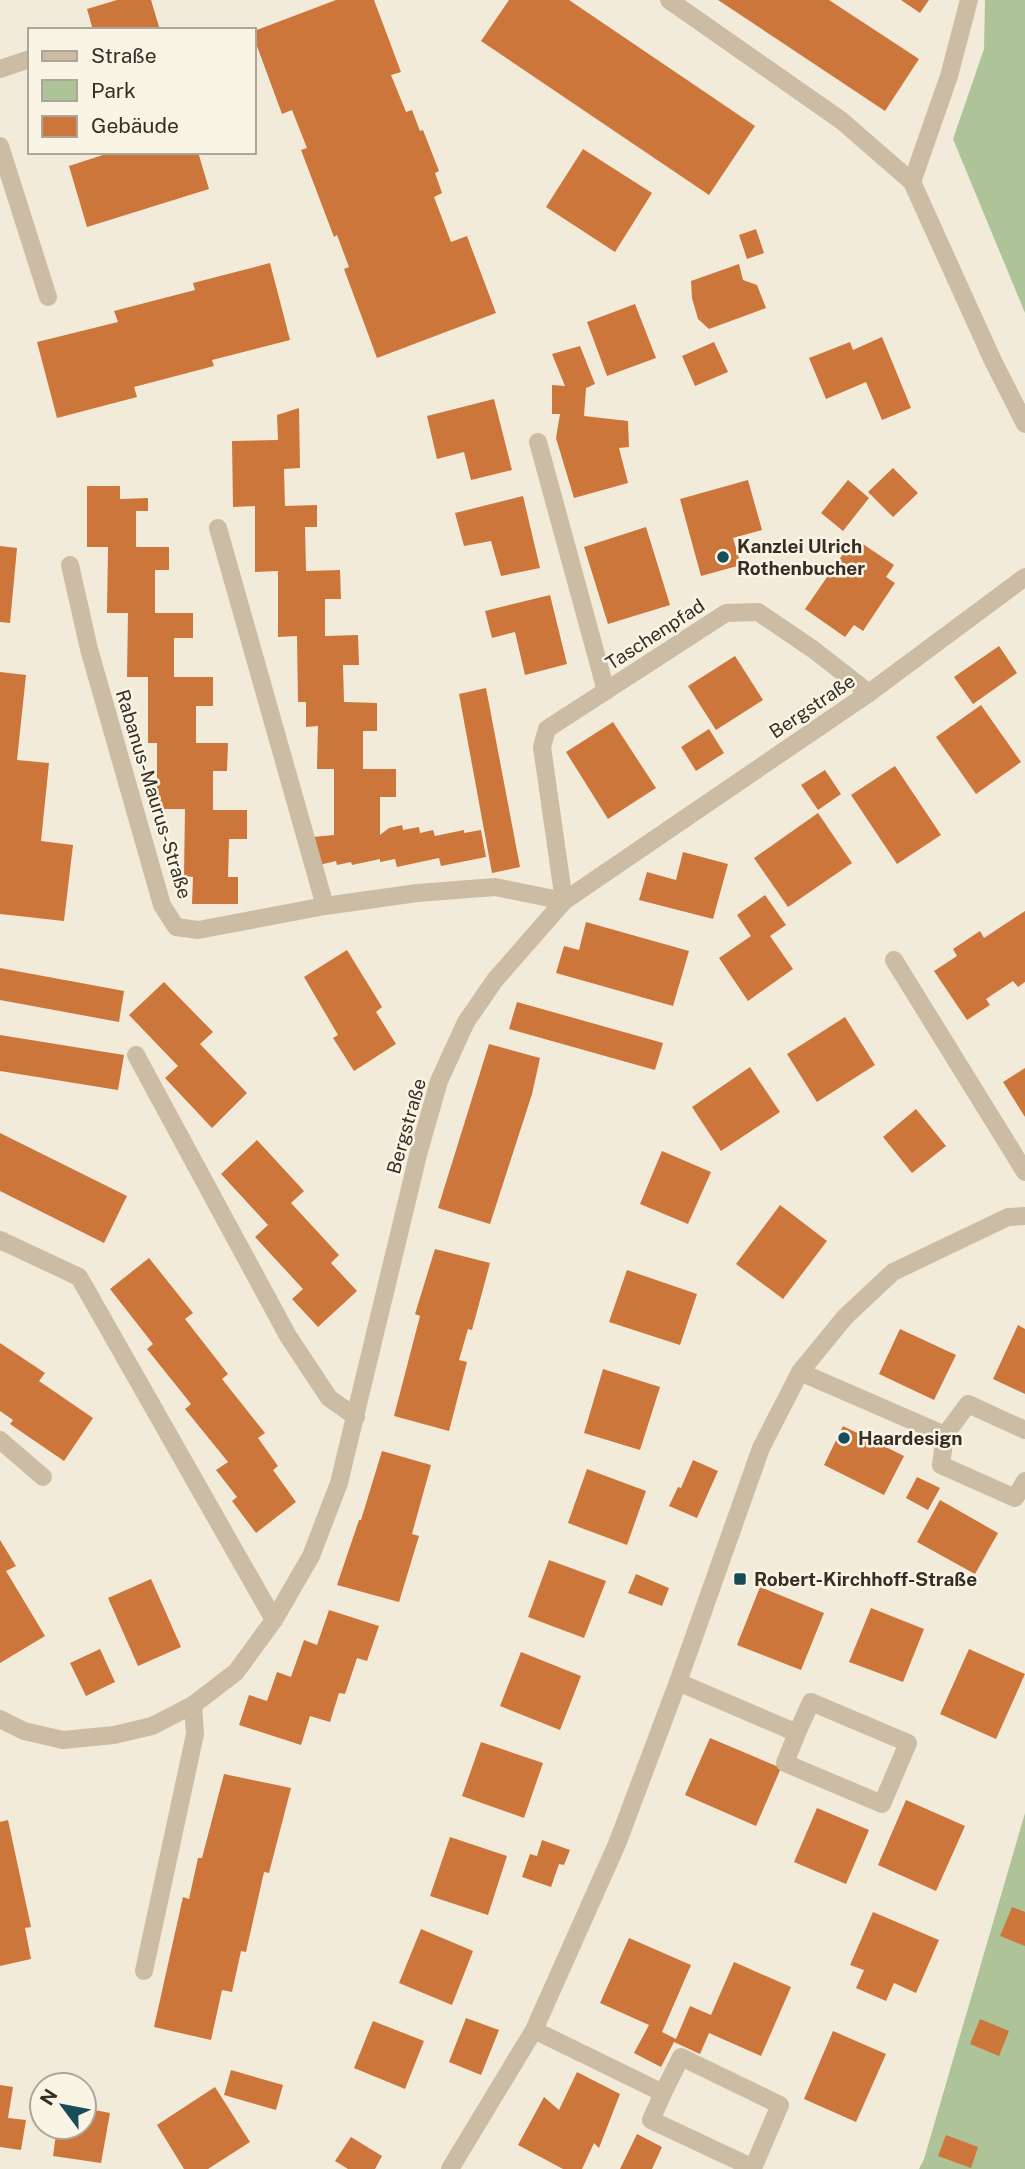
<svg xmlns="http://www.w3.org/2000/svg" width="1025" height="2169" viewBox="0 0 1025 2169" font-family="'Public Sans',sans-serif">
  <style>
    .green { fill: #aec398 }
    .building { fill: #cd763c }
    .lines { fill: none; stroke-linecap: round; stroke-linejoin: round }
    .minor { stroke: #ccbca4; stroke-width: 18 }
    .poi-dot { fill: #194c5a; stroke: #faf4e5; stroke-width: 2.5 }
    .labels { text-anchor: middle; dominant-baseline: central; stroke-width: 5; stroke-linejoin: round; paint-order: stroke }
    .poi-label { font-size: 19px; font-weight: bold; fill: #362e26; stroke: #faf4e5; text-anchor: start }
    .street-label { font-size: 19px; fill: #362e26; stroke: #faf4e5 }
  </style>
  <rect width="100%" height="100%" fill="#f3ebd9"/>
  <!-- green -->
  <g class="green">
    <polygon points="985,0 1025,0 1025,313 953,139 984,49"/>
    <polygon points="1025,1813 1025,2169 919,2169 924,2159"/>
  </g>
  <!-- building -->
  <g class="building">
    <polygon points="117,0 151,0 160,30 93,30 87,9"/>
    <polygon points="336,0 374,0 401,72 391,75 406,112 412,110 420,131 423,130 439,171 435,173 442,193 434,197 451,242 467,236 496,313 377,358 344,269 349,267 337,235 334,237 301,150 307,148 292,110 282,114 254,38 254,31"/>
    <polygon points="509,0 569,0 755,126 709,195 481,41"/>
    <polygon points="718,0 829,0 919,59 885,111"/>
    <polygon points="901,0 929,0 920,13"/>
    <polygon points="583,149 652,193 615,252 546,207"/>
    <polygon points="112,152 198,152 209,189 87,227 69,166"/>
    <polygon points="756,229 764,253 747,259 739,235"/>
    <polygon points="270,263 290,340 212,360 214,366 134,387 137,397 57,418 37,342 118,322 114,311 195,290 193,283"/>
    <polygon points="739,264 743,280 757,285 766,308 709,329 698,319 692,298 691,281"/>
    <polygon points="635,304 656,358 607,376 587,322"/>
    <polygon points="882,337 911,408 882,420 866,382 826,399 809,358 850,342 853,350"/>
    <polygon points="714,342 728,372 695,386 682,356"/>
    <polygon points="580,346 595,384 586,388 584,416 628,421 629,447 619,448 628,483 574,498 556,438 560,414 552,414 552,385 565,386 552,354"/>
    <polygon points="494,399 512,470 471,480 464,452 437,459 427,416"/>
    <polygon points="299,408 300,468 284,469 285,506 317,505 317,527 305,527 306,571 340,570 341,599 325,599 325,636 358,635 359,665 343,665 344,702 377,703 377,731 363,731 363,769 396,769 396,797 380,797 380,835 389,828 402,825 403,830 419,827 420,833 433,830 435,836 464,830 464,833 481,830 486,857 441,866 439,858 397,867 395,859 380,862 380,859 352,865 351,862 337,865 336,861 319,865 313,837 334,835 334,769 317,769 318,726 306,727 306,702 298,702 297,636 278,637 278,571 255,572 255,506 233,507 232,441 278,440 277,415"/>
    <polygon points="893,468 918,493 893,517 868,492"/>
    <polygon points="748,480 762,530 733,538 741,565 701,576 680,499"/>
    <polygon points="848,480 869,498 843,531 821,513"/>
    <polygon points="87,486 120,486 120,499 148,498 148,511 136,511 136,547 169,547 169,570 155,570 155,613 193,613 193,638 174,638 174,677 213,677 213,706 196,706 196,743 228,743 227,771 213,771 213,810 247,810 247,839 229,839 228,877 238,877 238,904 192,904 193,877 184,876 185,809 157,809 157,743 148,743 148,677 127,677 128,613 107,613 108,547 87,547"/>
    <polygon points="523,496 540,568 501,576 491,541 464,546 455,513"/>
    <polygon points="646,527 670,605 608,624 584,547"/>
    <polygon points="854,538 894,565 886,577 895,583 863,631 854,625 845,637 805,609"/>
    <polygon points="0,546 17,548 10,623 0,622"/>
    <polygon points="550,595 567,664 525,675 515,632 492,638 485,611"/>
    <polygon points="999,646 1017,673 973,704 954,677"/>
    <polygon points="735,656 763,700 716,730 688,686"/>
    <polygon points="0,672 26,675 17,760 49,763 41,841 73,845 64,921 0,914"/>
    <polygon points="486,688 520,867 492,873 459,694"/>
    <polygon points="981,705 1021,762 976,794 936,737"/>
    <polygon points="613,722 656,788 608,819 566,752"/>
    <polygon points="709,729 724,753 696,771 681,747"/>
    <polygon points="895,766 941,835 897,864 851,795"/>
    <polygon points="825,770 841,794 818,810 801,785"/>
    <polygon points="818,813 852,863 788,907 754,858"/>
    <polygon points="683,852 728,864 713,919 639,900 647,872 676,880"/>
    <polygon points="765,895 786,925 770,936 793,969 748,1001 719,958 751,936 737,915"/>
    <polygon points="1025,911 1025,982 1018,987 1013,981 986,999 990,1005 967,1020 934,971 957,956 953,949 980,931 984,938"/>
    <polygon points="586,922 689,951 673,1006 556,973 564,946 579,950"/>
    <polygon points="347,950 382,1007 376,1012 396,1044 354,1071 333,1038 338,1035 304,977"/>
    <polygon points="0,968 124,991 119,1022 0,1000"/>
    <polygon points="164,982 213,1032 200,1044 247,1093 212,1128 165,1078 178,1066 129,1015"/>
    <polygon points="517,1002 663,1043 655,1070 509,1029"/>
    <polygon points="845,1017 875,1065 817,1102 787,1054"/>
    <polygon points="0,1035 124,1055 118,1090 0,1071"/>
    <polygon points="489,1044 540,1058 532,1094 490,1224 438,1208"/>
    <polygon points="750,1067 780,1112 721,1151 692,1107"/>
    <polygon points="1025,1068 1025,1117 1003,1082"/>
    <polygon points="916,1109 946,1146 912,1173 883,1137"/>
    <polygon points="0,1133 127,1196 104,1243 0,1191"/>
    <polygon points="257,1140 304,1191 291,1203 339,1255 331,1263 357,1291 318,1327 292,1299 303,1289 255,1237 268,1225 221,1174"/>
    <polygon points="662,1151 711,1172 688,1224 640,1204"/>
    <polygon points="780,1205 827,1241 783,1299 736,1264"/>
    <polygon points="435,1249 490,1263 472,1330 468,1329 459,1360 467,1362 449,1431 394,1416 420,1316 415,1314"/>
    <polygon points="149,1258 193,1313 185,1319 228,1374 222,1379 265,1433 258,1438 278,1466 273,1470 296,1502 256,1533 232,1501 237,1497 216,1470 228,1462 185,1409 191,1404 147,1349 153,1344 110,1289"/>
    <polygon points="627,1270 697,1294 680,1345 609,1322"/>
    <polygon points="1018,1325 1025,1329 1025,1394 993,1379"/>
    <polygon points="900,1329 956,1355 934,1400 879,1374"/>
    <polygon points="0,1343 45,1373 39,1381 93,1418 64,1461 10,1424 13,1420 0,1411"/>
    <polygon points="603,1369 660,1387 640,1450 584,1433"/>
    <polygon points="843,1426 904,1456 884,1495 824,1465"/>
    <polygon points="382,1451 431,1465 412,1534 419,1536 399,1602 337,1585 359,1520 361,1520"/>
    <polygon points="693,1460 718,1471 697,1518 669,1506 678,1487 681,1488"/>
    <polygon points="587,1469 646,1491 627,1545 568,1523"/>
    <polygon points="917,1477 940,1488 928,1510 906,1498"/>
    <polygon points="940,1500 998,1533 975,1574 917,1542"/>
    <polygon points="0,1540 16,1566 6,1571 45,1636 0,1663"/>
    <polygon points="549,1560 606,1581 584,1638 528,1617"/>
    <polygon points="636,1574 669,1588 662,1606 628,1593"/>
    <polygon points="151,1579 181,1647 138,1666 108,1598"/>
    <polygon points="760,1587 824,1613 801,1670 737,1645"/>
    <polygon points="871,1608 924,1629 903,1682 849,1662"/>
    <polygon points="329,1610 379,1626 367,1661 357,1658 345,1694 339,1693 330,1722 310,1716 301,1745 239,1725 249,1695 267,1701 277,1672 291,1677 304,1640 317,1645"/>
    <polygon points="100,1649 115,1682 86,1696 70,1663"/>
    <polygon points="969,1649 1025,1674 996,1739 940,1714"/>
    <polygon points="521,1652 581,1676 560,1730 500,1706"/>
    <polygon points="710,1738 781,1768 756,1826 685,1795"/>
    <polygon points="481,1742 543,1763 524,1818 462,1796"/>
    <polygon points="224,1774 291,1788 269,1873 264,1872 246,1952 241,1951 232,1992 222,1990 211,2040 154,2027 183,1897 189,1899 198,1858 202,1858"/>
    <polygon points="906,1800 965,1826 936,1891 878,1865"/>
    <polygon points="817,1808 869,1830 846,1884 794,1862"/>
    <polygon points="8,1820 31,1927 25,1928 31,1959 0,1966 0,1822"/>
    <polygon points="450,1837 507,1856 488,1915 430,1896"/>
    <polygon points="542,1840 570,1850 564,1865 559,1864 551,1887 522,1877 530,1854 537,1856"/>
    <polygon points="1012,1907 1025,1912 1025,1946 1000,1936"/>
    <polygon points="873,1912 939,1940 916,1993 894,1983 886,2001 856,1988 864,1970 850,1965"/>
    <polygon points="421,1929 473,1951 452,2005 399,1983"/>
    <polygon points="629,1938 691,1965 662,2032 676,2039 690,2006 711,2015 734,1962 791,1987 761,2056 709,2033 700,2054 674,2042 661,2067 634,2053 649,2025 600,2003"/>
    <polygon points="466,2018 499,2030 481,2075 449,2062"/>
    <polygon points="980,2019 1009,2031 999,2056 970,2044"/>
    <polygon points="373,2021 424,2041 405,2089 354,2068"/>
    <polygon points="833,2031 886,2054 856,2122 804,2099"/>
    <polygon points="231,2070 283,2085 276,2110 224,2095"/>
    <polygon points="577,2072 620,2094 599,2148 594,2143 582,2169 563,2169 518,2145 544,2097 559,2110"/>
    <polygon points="0,2085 13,2087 8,2118 26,2120 21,2150 0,2147"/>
    <polygon points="215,2087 250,2142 208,2169 184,2169 157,2125"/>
    <polygon points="84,2108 110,2113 101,2163 53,2156 57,2127 84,2127"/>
    <polygon points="637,2134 662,2147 652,2169 620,2169"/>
    <polygon points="946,2135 978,2147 971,2168 938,2156"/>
    <polygon points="351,2137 382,2156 375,2169 348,2169 335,2161"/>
  </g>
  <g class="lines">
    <!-- minor -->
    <g class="minor">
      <polyline points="669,0 842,121 912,182 993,361 1025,424"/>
      <polyline points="0,69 30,59"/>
      <polyline points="0,146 48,297"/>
      <polyline points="912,182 949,76 969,0"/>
      <polyline points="538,442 606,691"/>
      <polyline points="218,528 325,906"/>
      <polyline points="70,565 89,649 162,905 176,927 198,930 325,906 417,893 495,887 564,901 542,747 547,729 726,613 758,612 814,650 869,693"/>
      <polyline points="894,960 1025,1172"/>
      <polyline points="136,1055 288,1336 329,1398 356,1417"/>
      <polyline points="0,1240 79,1277 274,1620"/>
      <polyline points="800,1372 945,1435"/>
      <polyline points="1025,1430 968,1404 945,1435 941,1465 1015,1498 1025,1481"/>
      <polyline points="0,1440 43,1477"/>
      <polyline points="678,1682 797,1733 811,1702 908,1743 882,1804 785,1763 797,1733"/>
      <polyline points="0,1719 24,1731 63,1740 114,1735 152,1726 193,1705 236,1672 274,1620 311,1556 339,1483 419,1151 439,1081 466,1022 495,980 564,901 869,693 1025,577"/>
      <polyline points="144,1971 195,1734 193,1705"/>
      <polyline points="534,2030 663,2093 681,2057 780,2105 753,2168 651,2120 663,2093"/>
      <polyline points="450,2169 534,2030 617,1844 678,1682 761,1448 800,1372 845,1317 893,1272 1008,1217 1025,1216"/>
    </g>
  </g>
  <!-- markers -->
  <g class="poi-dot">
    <circle cx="723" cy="557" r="7"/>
    <circle cx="844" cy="1438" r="7"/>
    <rect x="733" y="1572" width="14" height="14" rx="3.5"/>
  </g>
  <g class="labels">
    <!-- poi labels -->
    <g class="poi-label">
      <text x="737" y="546">Kanzlei Ulrich<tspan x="737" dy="22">Rothenbucher</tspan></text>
      <text x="858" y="1438">Haardesign</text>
      <text x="754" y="1579">Robert-Kirchhoff-Straße</text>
    </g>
    <!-- street labels -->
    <g class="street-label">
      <text transform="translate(655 634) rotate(-33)">Taschenpfad</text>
      <text transform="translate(812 706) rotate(-34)">Bergstraße</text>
      <text transform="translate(154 794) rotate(73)">Rabanus-Maurus-Straße</text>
      <text transform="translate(406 1126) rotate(-74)">Bergstraße</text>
    </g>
  </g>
  <!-- legend -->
  <rect x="28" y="28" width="228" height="126" fill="#faf4e5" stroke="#aca599" stroke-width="2"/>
  <rect x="42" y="51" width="35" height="10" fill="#ccbca4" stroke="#aca599" stroke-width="2"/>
  <text x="91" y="63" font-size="21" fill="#362e26">Straße</text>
  <rect x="42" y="80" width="35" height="21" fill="#aec398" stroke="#aca599" stroke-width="2"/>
  <text x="91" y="98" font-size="21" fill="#362e26">Park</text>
  <rect x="42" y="116" width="35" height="21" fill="#cd763c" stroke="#aca599" stroke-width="2"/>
  <text x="91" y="133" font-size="21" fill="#362e26">Gebäude</text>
  <!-- north arrow -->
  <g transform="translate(63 2106) rotate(302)"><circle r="33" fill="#faf4e5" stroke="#aca599" stroke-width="2"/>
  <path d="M0-5L12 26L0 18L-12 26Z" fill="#194c5a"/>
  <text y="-10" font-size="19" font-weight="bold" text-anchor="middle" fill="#362e26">N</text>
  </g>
</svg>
